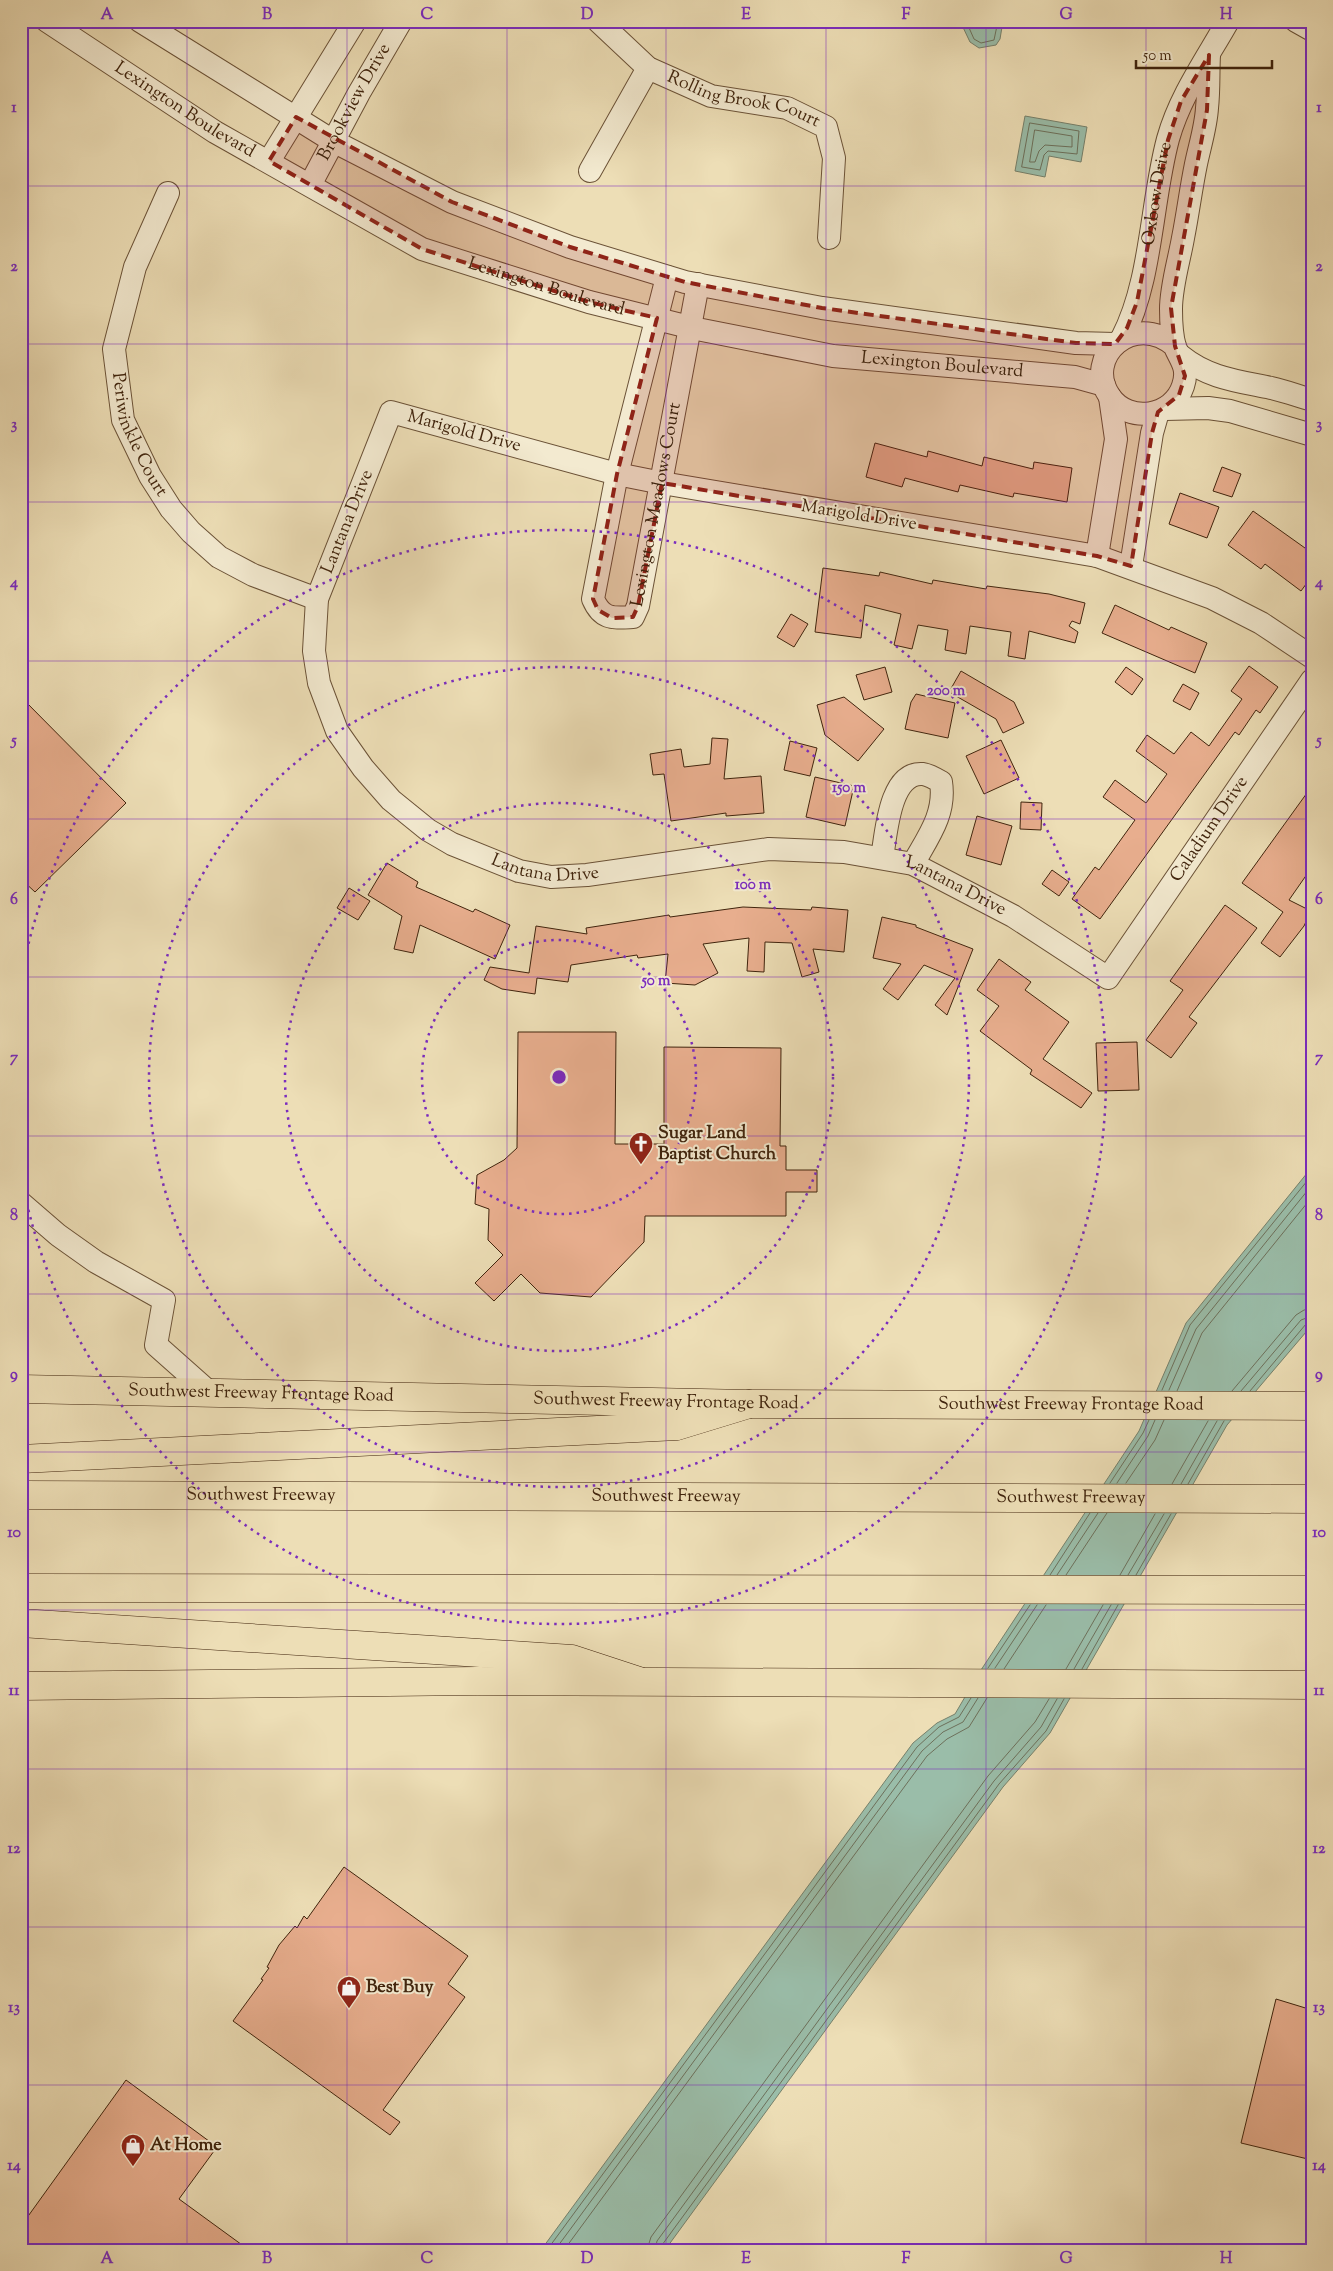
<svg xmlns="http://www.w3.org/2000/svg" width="1333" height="2271" viewBox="0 0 1333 2271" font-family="'Sorts Mill Goudy',serif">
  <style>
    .water { fill: #9abda9; stroke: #76806b }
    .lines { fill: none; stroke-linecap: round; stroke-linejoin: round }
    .shore { stroke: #6d705b; stroke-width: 1 }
    .building { fill: #e8ae8e; stroke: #40240d }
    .minor-casing { stroke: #6b5237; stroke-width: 24 }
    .major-casing { stroke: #40240d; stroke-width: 29 }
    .highway-casing { stroke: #40240d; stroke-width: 29 }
    .minor { stroke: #f3ead0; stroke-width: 22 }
    .major { stroke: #eddeb6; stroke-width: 28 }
    .highway { stroke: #eddeb6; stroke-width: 28 }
    .marked { fill: #8f2418; fill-opacity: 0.2; stroke: #8f2418; stroke-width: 4; stroke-dasharray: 10 6; stroke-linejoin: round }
    .grid { fill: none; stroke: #7b2cbf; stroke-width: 1; stroke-opacity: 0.55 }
    .ring { fill: none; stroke: #7b2cbf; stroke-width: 2.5; stroke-dasharray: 2.5 5 }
    .labels { text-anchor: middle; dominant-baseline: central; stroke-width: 4; stroke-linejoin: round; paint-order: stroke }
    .street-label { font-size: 18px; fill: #40240d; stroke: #f3ead0 }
    .poi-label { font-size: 18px; font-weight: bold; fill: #40240d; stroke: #f3ead0; text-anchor: start }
    .centre { fill: #7b2cbf; stroke: #f3ead0; stroke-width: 2.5 }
    .ring-label { font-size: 15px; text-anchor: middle; font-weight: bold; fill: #7b2cbf; stroke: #f3ead0; stroke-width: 4; stroke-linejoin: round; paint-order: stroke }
    .neatline { fill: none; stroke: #7b2cbf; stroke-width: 2 }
    .grid-label { font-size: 16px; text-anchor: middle; font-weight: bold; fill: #7b2cbf }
  </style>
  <rect width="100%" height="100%" fill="#eddeb6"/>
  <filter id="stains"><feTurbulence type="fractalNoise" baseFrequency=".004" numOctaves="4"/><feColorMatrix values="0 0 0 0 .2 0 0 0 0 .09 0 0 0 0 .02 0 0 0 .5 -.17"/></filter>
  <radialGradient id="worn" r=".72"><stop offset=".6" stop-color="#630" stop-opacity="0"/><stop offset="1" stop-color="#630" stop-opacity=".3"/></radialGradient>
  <!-- water -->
  <g class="water">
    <polygon points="960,21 1003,21 1000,39 996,45 979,48 970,42"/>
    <polygon points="1025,116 1087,127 1081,162 1049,156 1045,177 1015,171"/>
    <polygon points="1312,1167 1312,1325 1227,1425 1050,1733 1003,1787 665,2250 541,2250 913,1743 937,1723 955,1714 979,1673 1139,1431 1186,1323"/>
  </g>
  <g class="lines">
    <!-- shore -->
    <g class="shore">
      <polyline points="966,21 974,39 981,43 994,40 998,21"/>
      <polygon points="1030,123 1079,131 1077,154 1048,151 1044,155 1040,170 1022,167"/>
      <polygon points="1035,130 1072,136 1072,147 1045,145 1039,151 1035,162 1030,162"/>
      <polyline points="1162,1390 1190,1325 1312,1175"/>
      <polyline points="1169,1390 1196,1329 1312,1185"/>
      <polyline points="1177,1391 1202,1333 1312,1197"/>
      <polyline points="1232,1391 1296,1315 1304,1310 1312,1309"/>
      <polyline points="1241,1391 1301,1320 1312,1316"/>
      <polyline points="1250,1391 1306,1324 1312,1322"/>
      <polyline points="1110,1483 1143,1433 1149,1420"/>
      <polyline points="1117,1483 1148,1436 1155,1420"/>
      <polyline points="1126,1483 1155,1440 1164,1420"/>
      <polyline points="1172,1484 1208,1421"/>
      <polyline points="1181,1484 1217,1421"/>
      <polyline points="1188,1484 1224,1421"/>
      <polyline points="1050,1575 1090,1513"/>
      <polyline points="1057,1575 1098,1513"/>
      <polyline points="1066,1575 1107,1513"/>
      <polyline points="1120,1575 1155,1514"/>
      <polyline points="1128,1575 1164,1514"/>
      <polyline points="1136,1575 1171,1514"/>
      <polyline points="988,1668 1030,1605"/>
      <polyline points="995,1668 1037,1605"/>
      <polyline points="1004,1669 1046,1605"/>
      <polyline points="1066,1669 1103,1605"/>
      <polyline points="1074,1669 1111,1605"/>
      <polyline points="1082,1669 1118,1605"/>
      <polyline points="547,2250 917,1747 939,1727 959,1717 971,1698"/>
      <polyline points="555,2250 922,1751 943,1732 963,1722 978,1698"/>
      <polyline points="564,2250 927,1756 947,1739 969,1727 987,1698"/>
      <polyline points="647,2250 651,2237 988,1776 1035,1722 1049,1699"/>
      <polyline points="655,2250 657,2241 994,1781 1041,1727 1057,1699"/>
      <polyline points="661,2250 662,2245 999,1784 1046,1731 1064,1699"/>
    </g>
  </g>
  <!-- building -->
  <g class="building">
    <polygon points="875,443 927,457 928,451 982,466 984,457 1033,469 1034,462 1072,468 1067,502 1014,493 1013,497 960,485 958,492 905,478 902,487 866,477"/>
    <polygon points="1222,467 1241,474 1232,497 1213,491"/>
    <polygon points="1180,493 1219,507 1207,538 1169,524"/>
    <polygon points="1253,511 1312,553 1312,576 1301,591 1265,564 1261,569 1228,545"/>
    <polygon points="823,568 879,576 880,572 932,584 933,580 986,589 987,586 1049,594 1085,603 1080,624 1072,621 1069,626 1078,632 1075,643 1029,631 1025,659 1008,656 1011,632 970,626 966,654 945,650 948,630 918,625 912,649 894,645 901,614 865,605 861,638 815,632"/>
    <polygon points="1115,605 1169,630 1171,627 1207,643 1195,673 1102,633"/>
    <polygon points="791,614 808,624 794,647 777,637"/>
    <polygon points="1249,666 1278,687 1260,713 1256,710 1239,735 1235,732 1100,919 1072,899 1095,867 1099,870 1135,820 1103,797 1115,780 1146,803 1167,774 1136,751 1147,735 1174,754 1191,732 1209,746 1242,699 1231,691"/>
    <polygon points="885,667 892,692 864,700 856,675"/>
    <polygon points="1126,667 1143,679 1132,695 1115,682"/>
    <polygon points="961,671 1014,702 1024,723 1003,733 996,719 949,692"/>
    <polygon points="1183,684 1199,693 1190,710 1173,701"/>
    <polygon points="916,694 955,703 948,738 905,729 911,702"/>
    <polygon points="21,697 126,803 35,892 21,879"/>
    <polygon points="844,697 884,729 858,761 825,735 817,705"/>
    <polygon points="712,738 728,739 724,779 761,776 764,813 726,816 726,813 671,821 664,774 653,775 650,754 681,749 684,767 710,764"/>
    <polygon points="1001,740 1019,778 984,794 966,756"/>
    <polygon points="790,741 817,748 810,776 784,770"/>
    <polygon points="815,777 854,786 845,826 806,817"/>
    <polygon points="1312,786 1312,867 1289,900 1311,911 1304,926 1280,957 1261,943 1283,912 1242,883"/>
    <polygon points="1021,802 1042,803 1041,830 1020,829"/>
    <polygon points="977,816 1012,826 1001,865 966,855"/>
    <polygon points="387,863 418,882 416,887 473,912 475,909 510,925 495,959 420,925 413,953 394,949 402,916 368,895"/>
    <polygon points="1052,870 1069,882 1059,896 1042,884"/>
    <polygon points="349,888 370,901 358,920 337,908"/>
    <polygon points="1225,905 1257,928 1189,1017 1197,1023 1171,1058 1146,1040 1183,990 1170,981"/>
    <polygon points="743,907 811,910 812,907 848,910 844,952 813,949 819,972 802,977 792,943 765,942 764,972 747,971 749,938 703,944 718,973 695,985 665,983 668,954 638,958 637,955 571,965 568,982 537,978 535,994 502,989 484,980 490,967 529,973 536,926 587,934 586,928 669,915 670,917"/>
    <polygon points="882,917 916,925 916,927 973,949 947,1015 935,1005 955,978 924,965 898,1000 883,989 901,964 873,958"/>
    <polygon points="999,959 1031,982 1025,990 1069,1022 1043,1059 1092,1093 1081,1108 1030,1074 1032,1070 980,1031 999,1006 977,990"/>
    <polygon points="518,1032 616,1032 615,1144 664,1144 664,1047 781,1048 780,1146 786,1146 786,1170 817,1170 817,1192 786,1192 786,1216 645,1216 644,1242 591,1297 540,1293 521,1274 494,1301 475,1283 503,1255 488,1240 489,1209 475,1204 477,1175 504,1160 517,1148"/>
    <polygon points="1137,1042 1139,1090 1098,1091 1096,1043"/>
    <polygon points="344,1867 468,1956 448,1984 465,1997 383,2110 400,2122 390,2135 233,2021 263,1980 261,1979 269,1968 267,1967 279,1945 295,1926 297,1928 304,1916 307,1919"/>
    <polygon points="1276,1999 1312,2010 1312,2160 1241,2143"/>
    <polygon points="126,2080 217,2147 179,2199 249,2250 21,2250 21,2226"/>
  </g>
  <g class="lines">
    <defs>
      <g id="minor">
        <path id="s1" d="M47,21L215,132L422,249L589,302L697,329L833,356L1075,377L1104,385"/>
        <polyline points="140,21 333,141 452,202 570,247 685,282 822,308 1076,343 1115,344"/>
        <path id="s2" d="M598,21L648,68L711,96L787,108L826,127L834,158L829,238"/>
        <polyline points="1296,21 1312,30"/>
        <polyline points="269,161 355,21"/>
        <polyline points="590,171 648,68"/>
        <path id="s3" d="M310,185L359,93L401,21"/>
        <path id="s4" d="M168,193L135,267L114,349L123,420L150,476L171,509L191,532L219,557L253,575L317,599"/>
        <path id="s5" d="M667,277L617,474L593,599C602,620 613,618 633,617L638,606L698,284"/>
        <path id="s6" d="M1122,338C1152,281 1151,202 1168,139C1180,96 1206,60 1228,21"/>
        <path d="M1175,346C1134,310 1082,357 1110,397C1129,424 1173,417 1183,386C1189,368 1181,361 1175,347C1172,337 1171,319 1171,309C1171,286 1179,261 1183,238C1188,213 1191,188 1196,164C1200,145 1206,126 1207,108C1209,90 1208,73 1209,55"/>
        <path d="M1181,356C1208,378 1238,381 1271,388C1285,391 1298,396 1312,400"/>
        <polyline points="1165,409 1208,408 1230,411 1312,435"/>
        <polyline points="1097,556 1116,439 1110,397"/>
        <polyline points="1131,566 1152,433 1158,412"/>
        <path id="s7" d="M1312,657L1261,623L1212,598L1097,556L662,483L617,474L391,412L317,599L314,651L319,683L337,731L363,768L391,800L428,830L452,844L519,871L551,877L587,875L769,849L844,852L913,864L1013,916L1108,978L1312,680"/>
        <path d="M882,858C886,836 889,771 923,774C929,775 936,779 941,782C946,814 928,837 913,864"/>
        <polyline points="21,1203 58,1235 96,1262 164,1300 156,1345 210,1393"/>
      </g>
      <g id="major">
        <path id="s8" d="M21,1389L749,1404L1312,1406"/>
        <polyline points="21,1686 477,1681 1312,1685"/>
      </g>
      <g id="highway">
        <polyline points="21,1459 677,1426 749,1404"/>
        <path id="s9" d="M21,1495L1312,1499"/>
        <polyline points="21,1588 1312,1590"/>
        <polyline points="21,1623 572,1659 639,1681"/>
      </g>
    </defs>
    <!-- minor casing -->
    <use href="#minor" class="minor-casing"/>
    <!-- major casing -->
    <use href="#major" class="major-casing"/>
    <!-- highway casing -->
    <use href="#highway" class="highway-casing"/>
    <!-- minor -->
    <use href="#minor" class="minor"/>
    <!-- major -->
    <use href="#major" class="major"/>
    <!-- highway -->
    <use href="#highway" class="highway"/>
  </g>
  <!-- marked area -->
  <path class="marked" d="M1209,55L1207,110L1171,308L1175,346L1185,376L1179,395L1158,412L1152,433L1131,566L1097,556L662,483L638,606L633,617L612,618L598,610L593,599L617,474L657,318L589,302L422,249L269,161L296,117L452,202L570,247L685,282L822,308L1076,343L1115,344L1127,328L1137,302L1168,140L1181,101Z"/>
  <!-- grid -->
  <path class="grid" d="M187,21V2250M347,21V2250M507,21V2250M666,21V2250M826,21V2250M986,21V2250M1146,21V2250M21,186H1312M21,344H1312M21,502H1312M21,661H1312M21,819H1312M21,977H1312M21,1136H1312M21,1294H1312M21,1452H1312M21,1610H1312M21,1769H1312M21,1927H1312M21,2085H1312"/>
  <!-- distance rings -->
  <g class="ring">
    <circle cx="559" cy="1077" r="137"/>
    <circle cx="559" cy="1077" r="274"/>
    <circle cx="559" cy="1077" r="410"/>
    <path d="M22 973A547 547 0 1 1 22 1181"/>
  </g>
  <!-- icons -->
  <defs>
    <symbol id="church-pin" viewBox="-11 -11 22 30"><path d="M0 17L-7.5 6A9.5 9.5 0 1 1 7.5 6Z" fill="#8f2418" stroke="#f3ead0"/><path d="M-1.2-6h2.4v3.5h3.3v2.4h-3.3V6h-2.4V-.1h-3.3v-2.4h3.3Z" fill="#fff"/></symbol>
    <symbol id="shop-pin" viewBox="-11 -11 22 30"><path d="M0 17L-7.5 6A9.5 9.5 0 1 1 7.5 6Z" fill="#8f2418" stroke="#f3ead0"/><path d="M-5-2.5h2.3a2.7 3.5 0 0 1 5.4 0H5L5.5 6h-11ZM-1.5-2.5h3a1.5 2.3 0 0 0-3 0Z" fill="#fff"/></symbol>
  </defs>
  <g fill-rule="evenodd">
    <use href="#church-pin" x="627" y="1130" width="28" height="38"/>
    <use href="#shop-pin" x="335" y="1974" width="28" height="38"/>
    <use href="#shop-pin" x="119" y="2132" width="28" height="38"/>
  </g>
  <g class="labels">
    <!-- street labels -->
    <g class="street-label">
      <text stroke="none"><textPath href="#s2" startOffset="170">Rolling Brook Court</textPath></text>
      <text stroke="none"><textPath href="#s3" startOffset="94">Brookview Drive</textPath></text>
      <text stroke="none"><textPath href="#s1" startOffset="164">Lexington Boulevard</textPath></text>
      <text stroke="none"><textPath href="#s6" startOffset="149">Oxbow Drive</textPath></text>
      <text stroke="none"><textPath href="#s1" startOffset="569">Lexington Boulevard</textPath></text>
      <text stroke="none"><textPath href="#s1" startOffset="974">Lexington Boulevard</textPath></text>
      <text transform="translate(464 432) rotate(15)">Marigold Drive</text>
      <text stroke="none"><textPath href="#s4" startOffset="256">Periwinkle Court</textPath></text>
      <text stroke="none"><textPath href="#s5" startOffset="494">Lexington Meadows Court</textPath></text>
      <text transform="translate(859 516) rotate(9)">Marigold Drive</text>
      <text transform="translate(348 522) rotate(-68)">Lantana Drive</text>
      <text stroke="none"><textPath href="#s7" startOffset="2336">Caladium Drive</textPath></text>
      <text stroke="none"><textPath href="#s7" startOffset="1558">Lantana Drive</textPath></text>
      <text stroke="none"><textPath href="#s7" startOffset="1978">Lantana Drive</textPath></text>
      <text stroke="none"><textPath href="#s8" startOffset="240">Southwest Freeway Frontage Road</textPath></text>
      <text stroke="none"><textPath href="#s8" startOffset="645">Southwest Freeway Frontage Road</textPath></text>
      <text stroke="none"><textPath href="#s8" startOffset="1050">Southwest Freeway Frontage Road</textPath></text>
      <text stroke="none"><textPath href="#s9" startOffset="240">Southwest Freeway</textPath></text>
      <text stroke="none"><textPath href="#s9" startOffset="645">Southwest Freeway</textPath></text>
      <text stroke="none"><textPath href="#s9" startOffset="1050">Southwest Freeway</textPath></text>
    </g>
    <!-- poi labels -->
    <g class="poi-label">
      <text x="658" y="1134">Sugar Land<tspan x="658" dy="21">Baptist Church</tspan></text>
      <text x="366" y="1988">Best Buy</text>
      <text x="150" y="2146">At Home</text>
    </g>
  </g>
  <circle cx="559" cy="1077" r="8" class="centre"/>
  <g class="ring-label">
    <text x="946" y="695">200 m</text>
    <text x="849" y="792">150 m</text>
    <text x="753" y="889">100 m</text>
    <text x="656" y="985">50 m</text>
  </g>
  <!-- margin -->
  <rect width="1333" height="2271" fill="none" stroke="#eddeb6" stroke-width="55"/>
  <!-- scale -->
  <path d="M1136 60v8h136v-8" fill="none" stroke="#40240d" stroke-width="2.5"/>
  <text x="1143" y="60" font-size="15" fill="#40240d" stroke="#f3ead0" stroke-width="4" paint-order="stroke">50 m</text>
  <rect x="28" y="28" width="1278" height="2216" class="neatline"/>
  <g class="grid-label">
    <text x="107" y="19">A</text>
    <text x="267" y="19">B</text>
    <text x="427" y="19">C</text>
    <text x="587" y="19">D</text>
    <text x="746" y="19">E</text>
    <text x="906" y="19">F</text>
    <text x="1066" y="19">G</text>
    <text x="1226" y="19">H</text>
    <text x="14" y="112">1</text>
    <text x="1319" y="112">1</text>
    <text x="14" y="271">2</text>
    <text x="1319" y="271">2</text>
    <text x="14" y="429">3</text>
    <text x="1319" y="429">3</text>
    <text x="14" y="587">4</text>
    <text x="1319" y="587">4</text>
    <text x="14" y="745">5</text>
    <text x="1319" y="745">5</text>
    <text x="14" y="904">6</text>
    <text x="1319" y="904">6</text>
    <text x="14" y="1062">7</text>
    <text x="1319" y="1062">7</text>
    <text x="14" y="1220">8</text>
    <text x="1319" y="1220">8</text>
    <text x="14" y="1379">9</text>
    <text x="1319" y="1379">9</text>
    <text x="14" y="1537">10</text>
    <text x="1319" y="1537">10</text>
    <text x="14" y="1695">11</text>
    <text x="1319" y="1695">11</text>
    <text x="14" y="1853">12</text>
    <text x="1319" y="1853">12</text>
    <text x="14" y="2012">13</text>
    <text x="1319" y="2012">13</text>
    <text x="14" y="2170">14</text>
    <text x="1319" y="2170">14</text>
    <text x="107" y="2263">A</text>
    <text x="267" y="2263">B</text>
    <text x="427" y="2263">C</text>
    <text x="587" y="2263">D</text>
    <text x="746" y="2263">E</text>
    <text x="906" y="2263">F</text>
    <text x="1066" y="2263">G</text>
    <text x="1226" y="2263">H</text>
  </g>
  <rect width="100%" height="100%" filter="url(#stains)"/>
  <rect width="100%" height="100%" fill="url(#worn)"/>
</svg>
